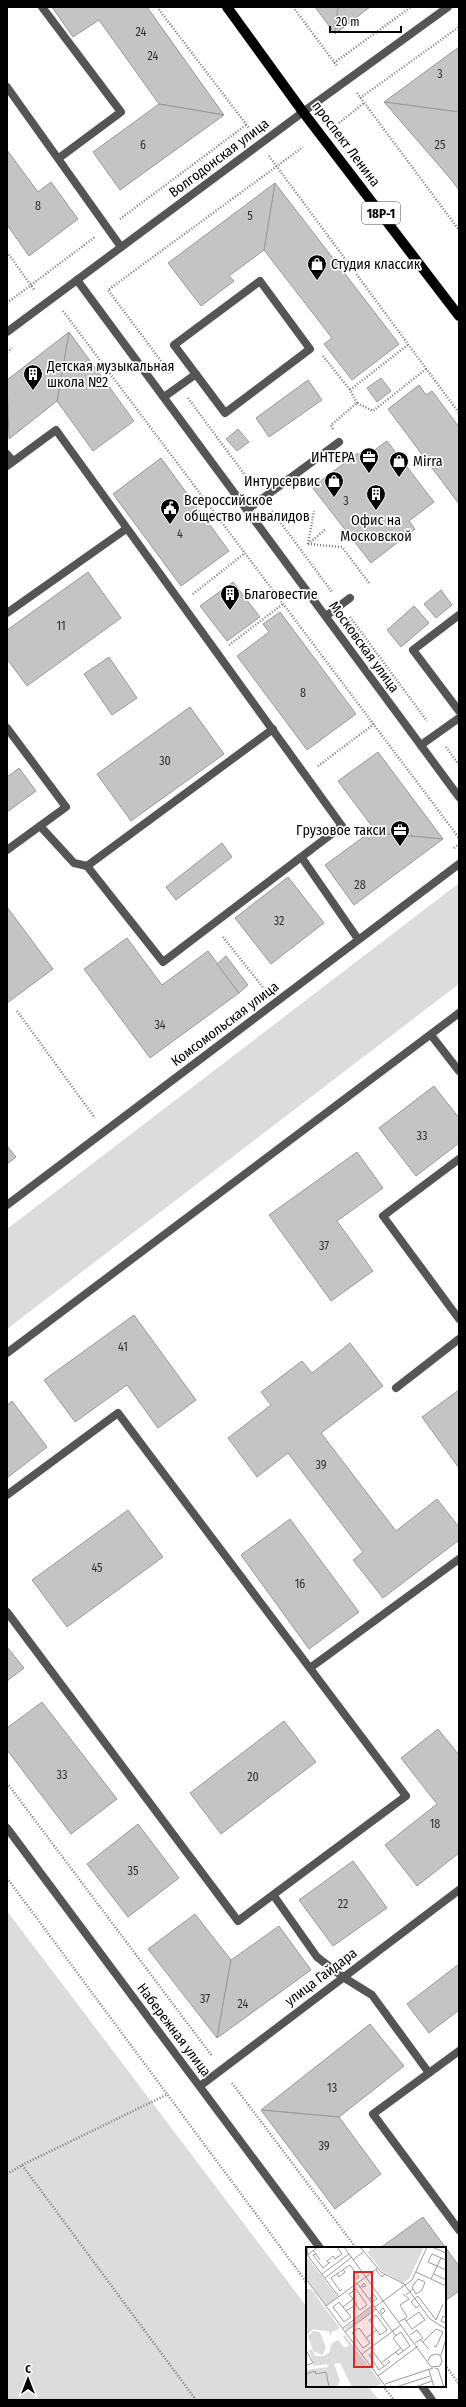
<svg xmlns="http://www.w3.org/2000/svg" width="466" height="2407" viewBox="0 0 466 2407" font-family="'Fira Sans Condensed',sans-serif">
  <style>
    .green { fill: #dcdcdc }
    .building { fill: #c4c4c4; stroke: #999 }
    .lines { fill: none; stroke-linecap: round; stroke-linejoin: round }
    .path { stroke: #777; stroke-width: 2.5; stroke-dasharray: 1 2; stroke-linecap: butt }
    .service { stroke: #555; stroke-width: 8 }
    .minor { stroke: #555; stroke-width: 8 }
    .tertiary { stroke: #555; stroke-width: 8 }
    .primary { stroke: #000; stroke-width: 10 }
    .labels { text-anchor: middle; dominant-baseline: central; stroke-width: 3.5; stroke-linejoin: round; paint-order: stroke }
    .number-label { font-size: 12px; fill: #313131 }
    .shield { fill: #fff; stroke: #4c4c4c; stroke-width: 1 }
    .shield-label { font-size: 13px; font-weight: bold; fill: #000 }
    .street-label { font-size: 14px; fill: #000; stroke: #fff }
    .poi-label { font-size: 14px; fill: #000; stroke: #fff; text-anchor: start }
    .inset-road { fill: none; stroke: #999; stroke-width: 1 }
    .view { fill: #d62828; fill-opacity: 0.15; stroke: #d62828; stroke-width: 2 }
    .inset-edge { fill: none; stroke: #000; stroke-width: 2 }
  </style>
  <rect width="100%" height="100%" fill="#fff"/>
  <!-- green -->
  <g class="green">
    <polygon points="459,883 459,984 7,1329 7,1229"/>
    <polygon points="7,1911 307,2307 307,2386 368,2386 379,2400 7,2400"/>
  </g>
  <!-- building -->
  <g class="building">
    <polygon points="52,7 147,7 224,115 159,104 99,20 73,37"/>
    <polygon points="315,7 338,7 335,34"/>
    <polygon points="338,7 370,7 335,34"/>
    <polygon points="459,47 459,112 384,102"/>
    <polygon points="384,102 459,112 459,190 449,177"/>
    <polygon points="159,104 224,115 120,190 93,152"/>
    <polygon points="7,150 38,192 51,182 78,219 29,256 7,225"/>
    <polygon points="275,183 399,344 352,380 324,344 332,338 264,250"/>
    <polygon points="275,183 264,250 229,276 234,281 201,306 168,263"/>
    <polygon points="69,332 134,421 93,451 57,401"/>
    <polygon points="69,332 57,401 9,439 7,380"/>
    <polygon points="381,378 391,391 377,402 367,388"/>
    <polygon points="308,380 322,400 269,437 256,418"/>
    <polygon points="419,385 426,395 432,391 459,427 459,504 388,409"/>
    <polygon points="238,429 249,442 237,451 226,439"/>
    <polygon points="387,441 434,502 409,521 415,529 371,563 312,487 358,453 362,459"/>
    <polygon points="161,458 229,551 181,586 113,494"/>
    <polygon points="88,572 121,618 27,686 7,659 7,630"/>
    <polygon points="233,582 260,617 227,641 200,606"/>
    <polygon points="441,590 452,605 436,618 424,604"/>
    <polygon points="414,606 429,623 401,647 387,630"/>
    <polygon points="280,612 356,714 307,750 237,656 269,632 263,624"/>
    <polygon points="109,657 137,698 112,715 84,674"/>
    <polygon points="190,707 224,754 131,821 97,774"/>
    <polygon points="378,752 443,839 377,833 338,781"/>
    <polygon points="19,768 36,791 7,812 7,777"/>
    <polygon points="377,833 443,839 354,905 325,865 366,835 369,839"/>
    <polygon points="222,843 232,857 176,900 166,887"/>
    <polygon points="288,877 324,923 271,964 235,918"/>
    <polygon points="7,907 53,969 7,1003"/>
    <polygon points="127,938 162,985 208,951 239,993 150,1058 84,969"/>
    <polygon points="226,956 248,985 239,993 217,964"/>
    <polygon points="434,1086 459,1118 459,1143 416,1176 379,1128"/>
    <polygon points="7,1146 16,1157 7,1164"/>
    <polygon points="357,1152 383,1188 337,1221 373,1271 331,1301 269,1215"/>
    <polygon points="134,1315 196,1400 158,1428 127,1385 75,1422 44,1380"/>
    <polygon points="350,1343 383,1386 321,1433 396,1531 437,1499 459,1527 459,1540 383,1598 353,1560 363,1552 288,1453 257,1477 228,1438 271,1405 261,1392 302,1361 312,1373"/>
    <polygon points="459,1390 459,1468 422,1417"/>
    <polygon points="12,1401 47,1447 7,1478 7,1405"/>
    <polygon points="128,1510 163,1557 67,1627 32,1580"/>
    <polygon points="290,1519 359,1612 309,1649 241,1555"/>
    <polygon points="7,1647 24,1668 7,1681"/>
    <polygon points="42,1702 117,1799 71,1834 7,1750 7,1728"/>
    <polygon points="284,1721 316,1762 221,1834 190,1793"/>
    <polygon points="438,1729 459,1755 459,1853 417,1886 385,1845 437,1804 401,1758"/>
    <polygon points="138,1824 179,1878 128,1917 87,1864"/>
    <polygon points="353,1861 387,1908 333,1946 299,1900"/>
    <polygon points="195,1914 231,1960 217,2038 148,1949"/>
    <polygon points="279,1926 311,1970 217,2038 231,1960"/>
    <polygon points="459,1964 459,2010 429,2033 407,2004"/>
    <polygon points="370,2024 404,2066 339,2117 261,2110"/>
    <polygon points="261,2110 339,2117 381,2174 335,2209"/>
    <polygon points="423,2217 459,2266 459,2291 445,2301 445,2248 380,2248"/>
  </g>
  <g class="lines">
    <!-- path -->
    <g class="path">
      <polyline points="157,7 249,128"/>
      <polyline points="293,7 337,66"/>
      <polyline points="334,63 411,7"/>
      <polyline points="357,93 459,230"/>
      <polyline points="360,98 459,27"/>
      <polyline points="339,123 364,103"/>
      <polyline points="269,156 459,413"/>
      <polyline points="120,219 246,125"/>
      <polyline points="7,252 35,291"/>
      <polyline points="7,303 95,237"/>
      <polyline points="63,311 459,838"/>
      <polyline points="7,352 12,348"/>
      <polyline points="323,356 350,390"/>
      <polyline points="170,373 108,290 303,147"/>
      <polyline points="188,398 253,486"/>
      <polyline points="357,403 350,390 409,344"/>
      <polyline points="333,429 331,425 357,403 373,411 426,369"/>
      <polyline points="272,511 332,592"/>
      <polyline points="308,544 342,547 369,583"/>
      <polyline points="308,544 314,511"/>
      <polyline points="308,544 326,529"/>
      <polyline points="193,594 245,553"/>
      <polyline points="350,617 427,721"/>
      <polyline points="229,645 283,604"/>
      <polyline points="446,747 459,765"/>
      <polyline points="318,766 374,724"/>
      <polyline points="454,848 459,844"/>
      <polyline points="223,937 265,990"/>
      <polyline points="17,1011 95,1118"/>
      <polyline points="7,1783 212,2056"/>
      <polyline points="7,1878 307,2283"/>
      <polyline points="232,2083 356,2248"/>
      <polyline points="22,2165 168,2094"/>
      <polyline points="7,2174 22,2165 196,2400"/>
      <polyline points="445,2365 459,2384"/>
      <polyline points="383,2386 394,2400"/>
    </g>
    <!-- service -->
    <g class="service">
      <polyline points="42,7 121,112 59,158"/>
      <polyline points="7,87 121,247"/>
      <polygon points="260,281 310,349 225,413 174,345"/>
      <polyline points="164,397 196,374"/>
      <polyline points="7,454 13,461"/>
      <polyline points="7,466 56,430 342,826 163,962 87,866 74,863 40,826"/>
      <polyline points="247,510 339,442"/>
      <polyline points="7,613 126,529"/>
      <polyline points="459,615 413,650 459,711"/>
      <polyline points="326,616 350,598"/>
      <polyline points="7,728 66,807 7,850"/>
      <polyline points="421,745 459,718"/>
      <polyline points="302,858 358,939"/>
      <polyline points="87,866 273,729"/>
      <polyline points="431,1035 459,1071"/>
      <polyline points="459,1159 383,1216 459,1319"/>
      <polyline points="396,1388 459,1339"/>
      <polyline points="7,1495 118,1413 406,1796 238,1921 7,1612"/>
      <polyline points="310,1668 459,1559"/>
      <polyline points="274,1896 317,1957 343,1977 372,1995 429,2073"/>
      <polyline points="459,2051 373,2114 459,2230"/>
    </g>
    <!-- minor -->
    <g class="minor">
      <polyline points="77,280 459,797"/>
      <polyline points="7,332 303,112 448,7"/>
      <polyline points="7,1205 459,864"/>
      <polyline points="7,1353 459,1013"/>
      <polyline points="200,2086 459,1890"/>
    </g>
    <!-- tertiary -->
    <g class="tertiary">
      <polyline points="7,1828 320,2248"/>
      <polyline points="422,2386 432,2400"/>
    </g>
    <!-- primary -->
    <polyline class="primary" points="227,7 303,112 459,316"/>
  </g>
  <!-- icons -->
  <defs>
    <symbol id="shop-pin" viewBox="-11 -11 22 30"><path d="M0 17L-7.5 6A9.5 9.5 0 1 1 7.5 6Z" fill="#000" stroke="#fff"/><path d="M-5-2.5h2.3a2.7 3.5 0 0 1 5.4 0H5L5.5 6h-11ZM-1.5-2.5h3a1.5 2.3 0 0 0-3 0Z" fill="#fff"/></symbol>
    <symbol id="building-pin" viewBox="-11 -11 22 30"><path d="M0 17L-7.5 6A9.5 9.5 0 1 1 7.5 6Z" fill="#000" stroke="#fff"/><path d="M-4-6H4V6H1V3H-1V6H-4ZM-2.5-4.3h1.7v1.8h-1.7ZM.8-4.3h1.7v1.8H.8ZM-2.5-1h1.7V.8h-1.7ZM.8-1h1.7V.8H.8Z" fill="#fff"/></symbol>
    <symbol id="office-pin" viewBox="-11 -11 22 30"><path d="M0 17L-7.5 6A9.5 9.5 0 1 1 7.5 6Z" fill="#000" stroke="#fff"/><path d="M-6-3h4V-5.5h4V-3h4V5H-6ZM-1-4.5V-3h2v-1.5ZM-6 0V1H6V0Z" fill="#fff"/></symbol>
    <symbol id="civic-pin" viewBox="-11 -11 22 30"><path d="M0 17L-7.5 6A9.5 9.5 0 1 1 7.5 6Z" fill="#000" stroke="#fff"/><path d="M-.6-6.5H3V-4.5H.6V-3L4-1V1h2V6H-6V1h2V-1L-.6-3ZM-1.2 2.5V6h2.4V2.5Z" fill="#fff"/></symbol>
  </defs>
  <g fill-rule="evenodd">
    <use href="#shop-pin" x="306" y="253" width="22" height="30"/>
    <use href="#building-pin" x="22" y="363" width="22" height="30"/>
    <use href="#office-pin" x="358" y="446" width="22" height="30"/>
    <use href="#shop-pin" x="388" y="450" width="22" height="30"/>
    <use href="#shop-pin" x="323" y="470" width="22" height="30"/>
    <use href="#building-pin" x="365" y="483" width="22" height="30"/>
    <use href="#civic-pin" x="159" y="497" width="22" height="30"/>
    <use href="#building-pin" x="219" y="583" width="22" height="30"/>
    <use href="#office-pin" x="389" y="819" width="22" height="30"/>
  </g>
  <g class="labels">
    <!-- number labels -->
    <g class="number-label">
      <text x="141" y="32">24</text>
      <text x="153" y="56">24</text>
      <text x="440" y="74">3</text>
      <text x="143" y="145">6</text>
      <text x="440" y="145">25</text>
      <text x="38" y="206">8</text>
      <text x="250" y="216">5</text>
      <text x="346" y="501">3</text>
      <text x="180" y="534">4</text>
      <text x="61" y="626">11</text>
      <text x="303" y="693">8</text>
      <text x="165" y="761">30</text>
      <text x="360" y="885">28</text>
      <text x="279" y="921">32</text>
      <text x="160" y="1025">34</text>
      <text x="422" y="1136">33</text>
      <text x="324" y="1246">37</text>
      <text x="123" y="1347">41</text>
      <text x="321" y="1465">39</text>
      <text x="97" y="1568">45</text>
      <text x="300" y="1584">16</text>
      <text x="62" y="1775">33</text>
      <text x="253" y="1777">20</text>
      <text x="435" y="1824">18</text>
      <text x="133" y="1871">35</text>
      <text x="343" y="1904">22</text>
      <text x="205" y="1999">37</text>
      <text x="243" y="2004">24</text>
      <text x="332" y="2088">13</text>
      <text x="324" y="2146">39</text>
    </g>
    <!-- shield labels -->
    <rect class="shield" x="362" y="202" width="38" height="22" rx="3"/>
    <g class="shield-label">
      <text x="381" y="213">18Р-1</text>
    </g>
    <!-- street labels -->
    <g class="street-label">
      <text transform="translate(346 144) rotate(53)">проспект Ленина</text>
      <text transform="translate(219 158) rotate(-37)">Волгодонская улица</text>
      <text transform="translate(364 647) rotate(54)">Московская улица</text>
      <text transform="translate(225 1024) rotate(-37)">Комсомольская улица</text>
      <text transform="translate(321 1977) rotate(-37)">улица Гайдара</text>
      <text transform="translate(174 2030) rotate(53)">Набережная улица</text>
    </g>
    <!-- poi labels -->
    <g class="poi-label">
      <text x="331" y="264">Студия классик</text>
      <text x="47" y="366">Детская музыкальная<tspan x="47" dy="16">школа №2</tspan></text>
      <text x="355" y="457" text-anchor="end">ИНТЕРА</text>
      <text x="413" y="461">Mirra</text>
      <text x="320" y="481" text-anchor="end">Интурсервис</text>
      <text x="184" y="500">Всероссийское<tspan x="184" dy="16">общество инвалидов</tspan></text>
      <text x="376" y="520" text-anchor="middle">Офис на<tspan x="376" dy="16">Московской</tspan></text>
      <text x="244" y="594">Благовестие</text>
      <text x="386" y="830" text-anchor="end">Грузовое такси</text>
    </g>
  </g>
  <!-- overview -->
  <g transform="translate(306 2247)">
    <rect width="140" height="140" fill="#fff"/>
    <path d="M62,0H118L103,32L97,36L76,24L61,5L64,3ZM0,9L32,50L20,59L0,31ZM0,42H5L34,81L26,85L24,90L23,86L25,85L7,82L1,88L0,96ZM67,59L69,62L41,83L39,81ZM7,84L14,85L20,101L16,108L7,104L2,89ZM39,88L76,137L71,138L72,140H46L34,116L28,117L34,134L31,140H0V123L22,120L21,117L1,120L8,118L3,103L5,102L10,109H17L23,106L26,96L32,93L39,101L43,98L37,90Z" fill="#dcdcdc"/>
    <path class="inset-road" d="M1,0L2,9L33,50M38,0L125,120L134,119L136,114L134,108L130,107L124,109L122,114M54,0L75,25L98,37L124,72L140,82M126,0L140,6M7,3L14,13M10,7L7,8L17,21L24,15M0,9L12,0M29,12L36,7L31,0M47,13L57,5M140,13L126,7L122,15L140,23M23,16L21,14L27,9L29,12M70,23L76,30L79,27M110,25L140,39M16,27L43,7M31,27L33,30L39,25L37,22M128,27L140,33M19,31L46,10M0,32L80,140M125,32L135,11M51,36L90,89M54,41L58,36L60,39L56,40M36,42L34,44L25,31L44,18L53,30L50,32M100,48L107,42L106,40L112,32L119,35L116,43L110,47L107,42M33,55L45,70L38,75L27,60ZM65,55L71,52L68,48L64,51L66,53M20,59L72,21M113,59L110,61L105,55L112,49L130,73M37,60L47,52M69,60L106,33L121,0M77,61L79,64L76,67L74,64ZM40,64L51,57L43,47L50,42L61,58L54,63L50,58M70,68L81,83L74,88L63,73ZM140,70L137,69L135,74L140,76M98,71L106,82M130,73L137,57M100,74L113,65L119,73L106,82M93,75L101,70L94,58L103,52L97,47M37,81L67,58M53,81L64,96L57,101L46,86ZM39,85L70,62M104,88L111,83L117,91L109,96M60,91L71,83M114,92L123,102M117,95L130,82L137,85L130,100L128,99M0,103L7,116L1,118M90,105L92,108L104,99L95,85L87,91L97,104M56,107L95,78M135,108L140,92M75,116L95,101M78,119L67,105L63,108L73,123L84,115L82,113M129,121L132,122L138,140M123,123L128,140M0,127L9,124L10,127L20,125L23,140M72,129L112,99M79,137L127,121M90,140L124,129M109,140L126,134"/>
    <path class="view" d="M48,25H66V120H48Z"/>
    <rect width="140" height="140" class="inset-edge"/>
  </g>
  <!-- border -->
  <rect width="466" height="2407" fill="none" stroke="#000000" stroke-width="16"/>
  <!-- north arrow -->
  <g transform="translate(28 2379)" stroke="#ffffff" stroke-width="3" paint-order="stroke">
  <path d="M0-3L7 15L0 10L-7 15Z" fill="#000000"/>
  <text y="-6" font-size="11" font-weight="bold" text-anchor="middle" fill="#000000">С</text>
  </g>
  <!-- scale -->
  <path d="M330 26v6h71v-6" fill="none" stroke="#000000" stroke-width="2"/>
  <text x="336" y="26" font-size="12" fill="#000000" stroke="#ffffff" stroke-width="3" paint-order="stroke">20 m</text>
</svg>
